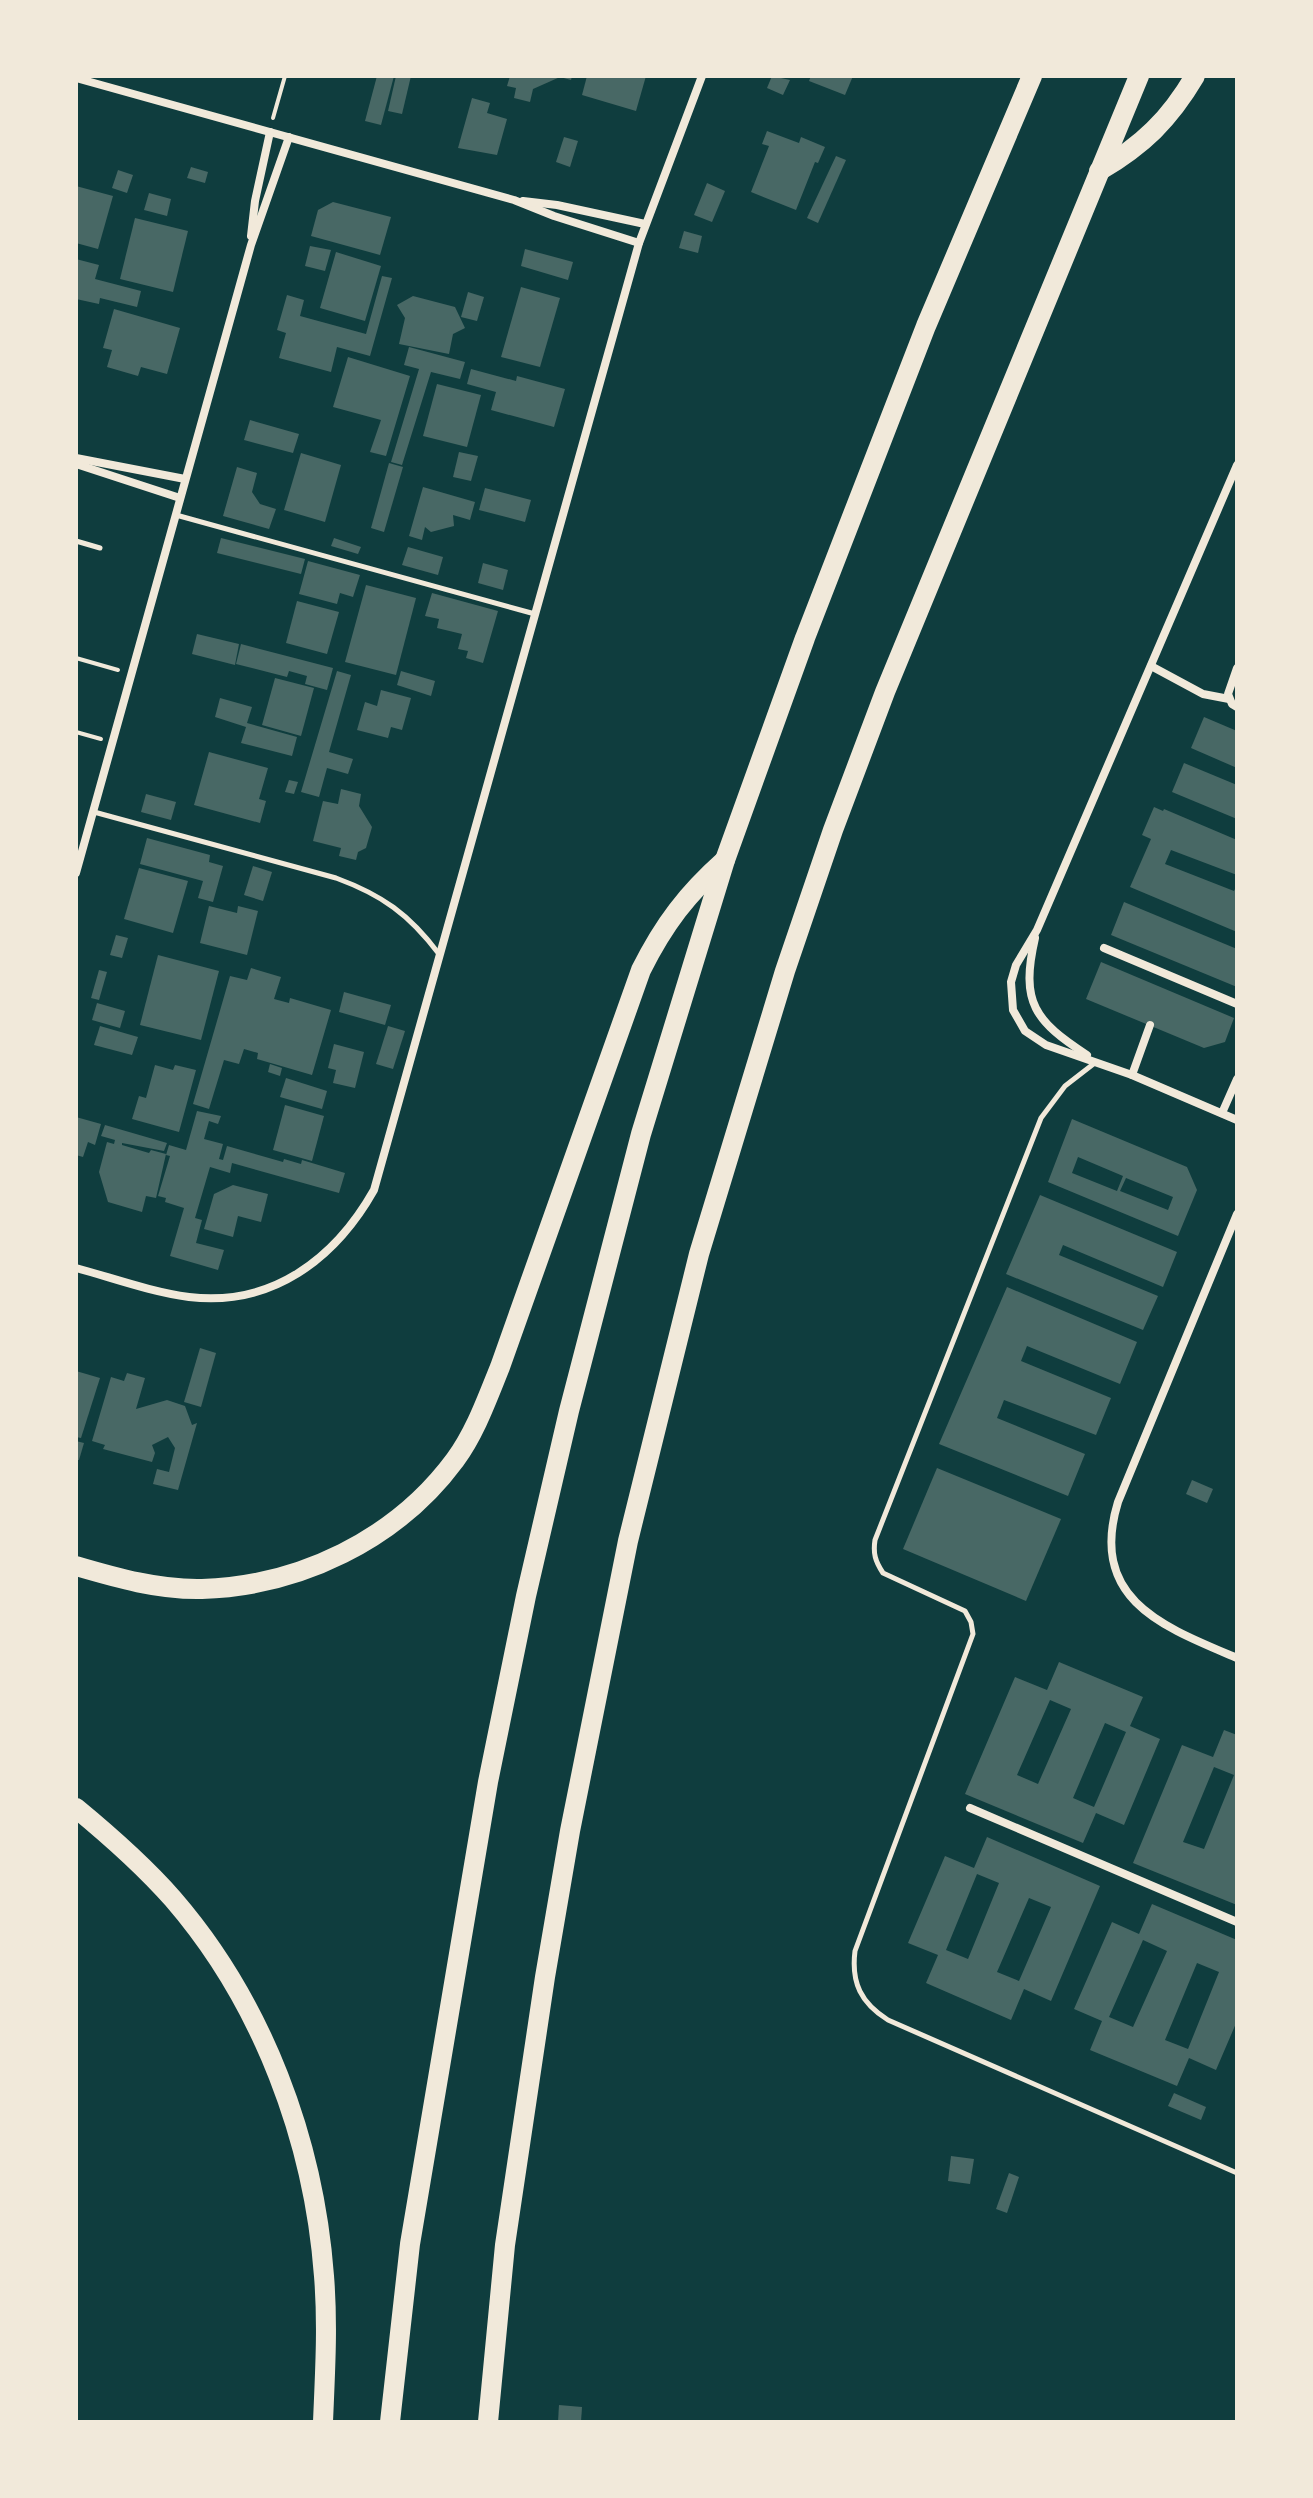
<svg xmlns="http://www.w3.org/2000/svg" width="1313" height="2498" viewBox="0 0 1313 2498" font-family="Cabin,sans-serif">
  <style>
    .building { fill: #486865; fill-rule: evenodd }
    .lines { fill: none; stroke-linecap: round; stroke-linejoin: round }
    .path { stroke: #f1e9da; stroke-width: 4 }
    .service { stroke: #f1e9da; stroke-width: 5 }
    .minor { stroke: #f1e9da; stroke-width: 8 }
    .motorway { stroke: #f1e9da; stroke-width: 20 }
  </style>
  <rect width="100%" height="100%" fill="#0f3d3e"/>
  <!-- building -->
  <g class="building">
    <polygon points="377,76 394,76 381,125 365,121"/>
    <polygon points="396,76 411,76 402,114 388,111"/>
    <polygon points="510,76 572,76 571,80 560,77 533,89 530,102 514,98 516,88 507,86"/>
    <polygon points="587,76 646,76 636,111 582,95"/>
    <polygon points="772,76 790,80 783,95 767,88"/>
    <polygon points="811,76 853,76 845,95 809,81"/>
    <polygon points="472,98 490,103 487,113 507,119 497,155 458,148"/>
    <polygon points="767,131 799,143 801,137 825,147 818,163 815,162 796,210 751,192 769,146 762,144"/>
    <polygon points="564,137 578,141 570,167 556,162"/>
    <polygon points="836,156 846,160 818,223 807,218"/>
    <polygon points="191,167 208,172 205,183 187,178"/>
    <polygon points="118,170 133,175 127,193 112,188"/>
    <polygon points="707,183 725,191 712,222 694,215"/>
    <polygon points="76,186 113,196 98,249 76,243"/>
    <polygon points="149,193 171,199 167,216 144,210"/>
    <polygon points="333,202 391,217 380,255 311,236 318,210"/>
    <polygon points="135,218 188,231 173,292 120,279"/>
    <polygon points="684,231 702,236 698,253 679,248"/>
    <polygon points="310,246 331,250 325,271 305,266"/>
    <polygon points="525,249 573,262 568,280 521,266"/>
    <polygon points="336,252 381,266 365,321 320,308"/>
    <polygon points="76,259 99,265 95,279 141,291 137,307 100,298 99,304 76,299"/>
    <polygon points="382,276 392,278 370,356 337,347 331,372 279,358 286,333 277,330 287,295 304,300 300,316 366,334"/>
    <polygon points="521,287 560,298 540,367 501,357"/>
    <polygon points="468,292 484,297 477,321 461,317"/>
    <polygon points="413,296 455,307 465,328 453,334 449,354 399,344 405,318 397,305"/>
    <polygon points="114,309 180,328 167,374 141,367 138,376 107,367 112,350 103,348"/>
    <polygon points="409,347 465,362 460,379 431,372 402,465 391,462 419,369 404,365"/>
    <polygon points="348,357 410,376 386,456 370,452 381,420 333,407"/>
    <polygon points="471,369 516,381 517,376 565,389 554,427 491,410 496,392 467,384"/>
    <polygon points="437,384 481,395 467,447 423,436"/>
    <polygon points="250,420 299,434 293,453 244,440"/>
    <polygon points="459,452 478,456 471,481 453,477"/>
    <polygon points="301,453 341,465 325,522 284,510"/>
    <polygon points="389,463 403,467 384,532 371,528"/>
    <polygon points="237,467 257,473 252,492 260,504 276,509 269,529 223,516"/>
    <polygon points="423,487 475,502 470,520 453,515 454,526 431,532 425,527 422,540 409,536"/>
    <polygon points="485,488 531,500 525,522 479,510"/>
    <polygon points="221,538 305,559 301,574 217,553"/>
    <polygon points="334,538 361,547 358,554 331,546"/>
    <polygon points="408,547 443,557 438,575 402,565"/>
    <polygon points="308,561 360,575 353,597 340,593 337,604 299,594"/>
    <polygon points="483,563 508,570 503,590 478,583"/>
    <polygon points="366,585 416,598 396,675 345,662"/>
    <polygon points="432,593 498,611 483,663 466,658 468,651 458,649 462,634 437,628 439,619 425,616"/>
    <polygon points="297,601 339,612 327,654 286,643"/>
    <polygon points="197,634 239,644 235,665 192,654"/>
    <polygon points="241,644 333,668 327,690 305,684 307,676 289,671 287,677 236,664"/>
    <polygon points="337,671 351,675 329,752 353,759 348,774 327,768 319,797 301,792"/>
    <polygon points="401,671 435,681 431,696 397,685"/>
    <polygon points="275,678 314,688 301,736 262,725"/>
    <polygon points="381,690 411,698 402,730 391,727 388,738 357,730 365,702 377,706"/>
    <polygon points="220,698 252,707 247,723 297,737 292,756 241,743 246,727 215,717"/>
    <polygon points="1204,717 1237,731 1237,768 1191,748"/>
    <polygon points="209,752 268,768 259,799 266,801 260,823 194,805"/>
    <polygon points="1184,763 1237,785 1237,819 1172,792"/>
    <polygon points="289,780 298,782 294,794 285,792"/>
    <polygon points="341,789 361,794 359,806 372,827 366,848 358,852 356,860 339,856 341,848 313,841 323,801 338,804"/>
    <polygon points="146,794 176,802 171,820 141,812"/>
    <polygon points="1154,807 1163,811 1164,809 1237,840 1237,875 1171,850 1165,864 1234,891 1237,885 1237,932 1130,887 1151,839 1142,835"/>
    <polygon points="147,838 210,855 209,862 223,866 213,902 198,898 203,881 140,864"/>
    <polygon points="253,866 272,872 263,901 244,895"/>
    <polygon points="139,868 188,881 173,933 124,919"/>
    <polygon points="1124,902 1237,949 1237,987 1111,935"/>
    <polygon points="209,906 237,913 238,906 258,911 247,955 200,943"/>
    <polygon points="116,935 128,938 122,958 110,955"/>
    <polygon points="158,955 219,971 201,1040 140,1025"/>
    <polygon points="1101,962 1234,1018 1225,1042 1204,1048 1086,999"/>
    <polygon points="251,968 281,977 274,999 289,1003 290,998 331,1010 312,1075 257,1059 258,1053 244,1049 239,1064 224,1060 209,1109 193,1104 230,976 247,980"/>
    <polygon points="99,970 107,972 99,1000 91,998"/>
    <polygon points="344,992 391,1005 385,1025 339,1012"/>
    <polygon points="97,1003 125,1011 120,1028 92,1020"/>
    <polygon points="100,1026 138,1037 132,1055 94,1045"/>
    <polygon points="388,1026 405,1031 393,1069 376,1064"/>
    <polygon points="334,1044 364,1052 355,1088 333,1083 336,1070 328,1068"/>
    <polygon points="270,1064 282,1068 280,1076 268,1072"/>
    <polygon points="155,1065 173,1070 175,1065 196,1070 179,1132 132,1119 139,1096 146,1098"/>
    <polygon points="286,1078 327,1091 322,1109 280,1097"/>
    <polygon points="285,1105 324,1116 312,1161 273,1150"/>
    <polygon points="197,1111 221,1116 218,1124 209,1121 204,1139 223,1144 219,1159 223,1160 227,1146 283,1162 284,1159 301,1164 302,1160 345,1173 339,1193 232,1163 230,1173 210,1167 195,1218 202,1220 196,1243 224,1250 218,1270 170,1256 184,1208 165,1202 166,1198 158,1196 170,1156 166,1155 169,1145 186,1150"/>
    <polygon points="76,1117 101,1124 95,1145 88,1142 83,1157 76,1155"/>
    <path d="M1072,1119L1187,1167L1197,1190L1178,1236L1048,1182ZM1078,1157L1123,1176L1117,1191L1072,1173ZM1126,1178L1173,1197L1168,1210L1120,1191Z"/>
    <polygon points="105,1125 167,1143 164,1151 122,1143 122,1145 149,1153 151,1150 166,1154 156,1198 146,1196 142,1212 108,1202 99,1172 107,1142 114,1144 115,1140 101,1136"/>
    <polygon points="233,1185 268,1194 261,1222 238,1216 233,1237 204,1229 214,1194"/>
    <polygon points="1040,1195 1177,1252 1163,1287 1063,1245 1059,1255 1158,1296 1143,1330 1006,1274"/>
    <polygon points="1007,1287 1137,1342 1120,1384 1027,1346 1021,1361 1111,1398 1096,1435 1004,1400 997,1418 1085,1454 1068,1496 939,1444"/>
    <polygon points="200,1348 216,1353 201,1407 184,1402"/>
    <polygon points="76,1371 100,1378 81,1438 76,1437"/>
    <polygon points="127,1373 145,1378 136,1409 167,1400 185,1406 192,1425 197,1423 178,1490 153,1484 157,1469 169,1472 175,1448 168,1437 152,1445 155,1453 152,1462 103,1449 105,1445 92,1441 111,1377 124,1381"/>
    <polygon points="76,1441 84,1443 79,1460 76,1460"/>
    <polygon points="937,1468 1061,1519 1026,1601 903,1549"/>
    <polygon points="1192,1480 1213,1489 1207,1503 1186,1494"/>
    <path d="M1059,1662L1143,1697L1130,1726L1160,1739L1124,1825L1096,1813L1083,1843L965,1794L1015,1677L1047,1690ZM1050,1700L1071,1709L1038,1784L1017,1775ZM1105,1723L1126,1732L1094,1807L1073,1798Z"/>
    <path d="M1224,1730L1237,1735V1905L1133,1863L1182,1745L1213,1757ZM1214,1767L1234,1775L1204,1849L1183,1842Z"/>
    <path d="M987,1837L1100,1886L1051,2001L1024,1989L1011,2020L926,1983L938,1955L908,1943L945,1856L974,1868ZM977,1874L999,1883L968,1959L946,1950ZM1029,1898L1051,1907L1019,1981L997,1972Z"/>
    <path d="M1152,1904L1237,1940V2021L1216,2070L1189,2058L1177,2086L1090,2050L1102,2021L1074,2009L1112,1922L1139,1934ZM1143,1940L1167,1951L1133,2027L1109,2017ZM1197,1963L1219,1972L1188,2049L1165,2040Z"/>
    <polygon points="1174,2093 1206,2107 1201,2120 1168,2106"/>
    <polygon points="951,2156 974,2159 970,2184 948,2181"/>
    <polygon points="1009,2173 1019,2177 1007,2213 996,2209"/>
    <polygon points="559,2405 582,2407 581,2422 558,2422"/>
  </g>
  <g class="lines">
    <!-- path -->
    <g class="path">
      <polyline points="273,118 285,76"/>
      <polyline points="76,658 118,670"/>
      <polyline points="76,732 101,739"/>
    </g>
    <!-- service -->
    <g class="service">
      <polyline points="176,515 535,614"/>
      <polyline points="76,541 100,548"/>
      <path d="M94,812L336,878C382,895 409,914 439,954"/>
      <path d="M1096,1062L1065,1086L1041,1118L875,1540C873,1553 875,1561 883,1573L965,1611L971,1622L973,1634L855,1951C851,1983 861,2003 888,2020L1237,2173"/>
    </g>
    <!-- minor -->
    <g class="minor">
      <polyline points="76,78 514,200 554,216 639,243"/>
      <polyline points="523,201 557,205 645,224"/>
      <polyline points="251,236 255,201 270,132"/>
      <polyline points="76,458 185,479"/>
      <polyline points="76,464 180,498"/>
      <polyline points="1237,465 1037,930 1016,965 1011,982 1013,1010 1025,1031 1046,1045 1132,1075 1237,1120"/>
      <polyline points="1151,666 1203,694 1229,699"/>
      <polyline points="1237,668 1228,694 1232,704 1237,707"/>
      <polyline points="76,873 251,245 289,137"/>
      <path d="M1035,938C1020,1003 1035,1021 1087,1055"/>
      <polyline points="1104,948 1237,1004"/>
      <polyline points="1132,1075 1150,1025"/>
      <polyline points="1222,1113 1237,1079"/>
      <path d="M1237,1214L1118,1502C1088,1600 1164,1627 1237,1658"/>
      <path d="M76,1268C113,1278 151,1292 189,1297C272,1307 335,1259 374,1190L639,243L702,76"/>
      <polyline points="970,1808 1237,1922"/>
    </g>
    <!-- motorway -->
    <g class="motorway">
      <path d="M1099,171C1143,145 1169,120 1195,76"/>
      <path d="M76,1566C117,1578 159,1590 202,1589C299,1586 396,1540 455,1460C475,1433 487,1399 500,1367L641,970C664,924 687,894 725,860"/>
      <path d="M76,1808C110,1836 144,1866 173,1899C263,2003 314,2141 324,2276C328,2325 325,2373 323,2422"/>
      <polyline points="390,2422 410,2244 488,1782 526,1596 569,1411 641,1134 725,860 805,638 926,326 1032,76"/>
      <polyline points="488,2422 505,2245 545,1977 570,1831 628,1541 699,1254 785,971 833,830 885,692 1139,76"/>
    </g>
  </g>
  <!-- border -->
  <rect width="1313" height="2498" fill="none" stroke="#f1e9da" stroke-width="156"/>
</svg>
